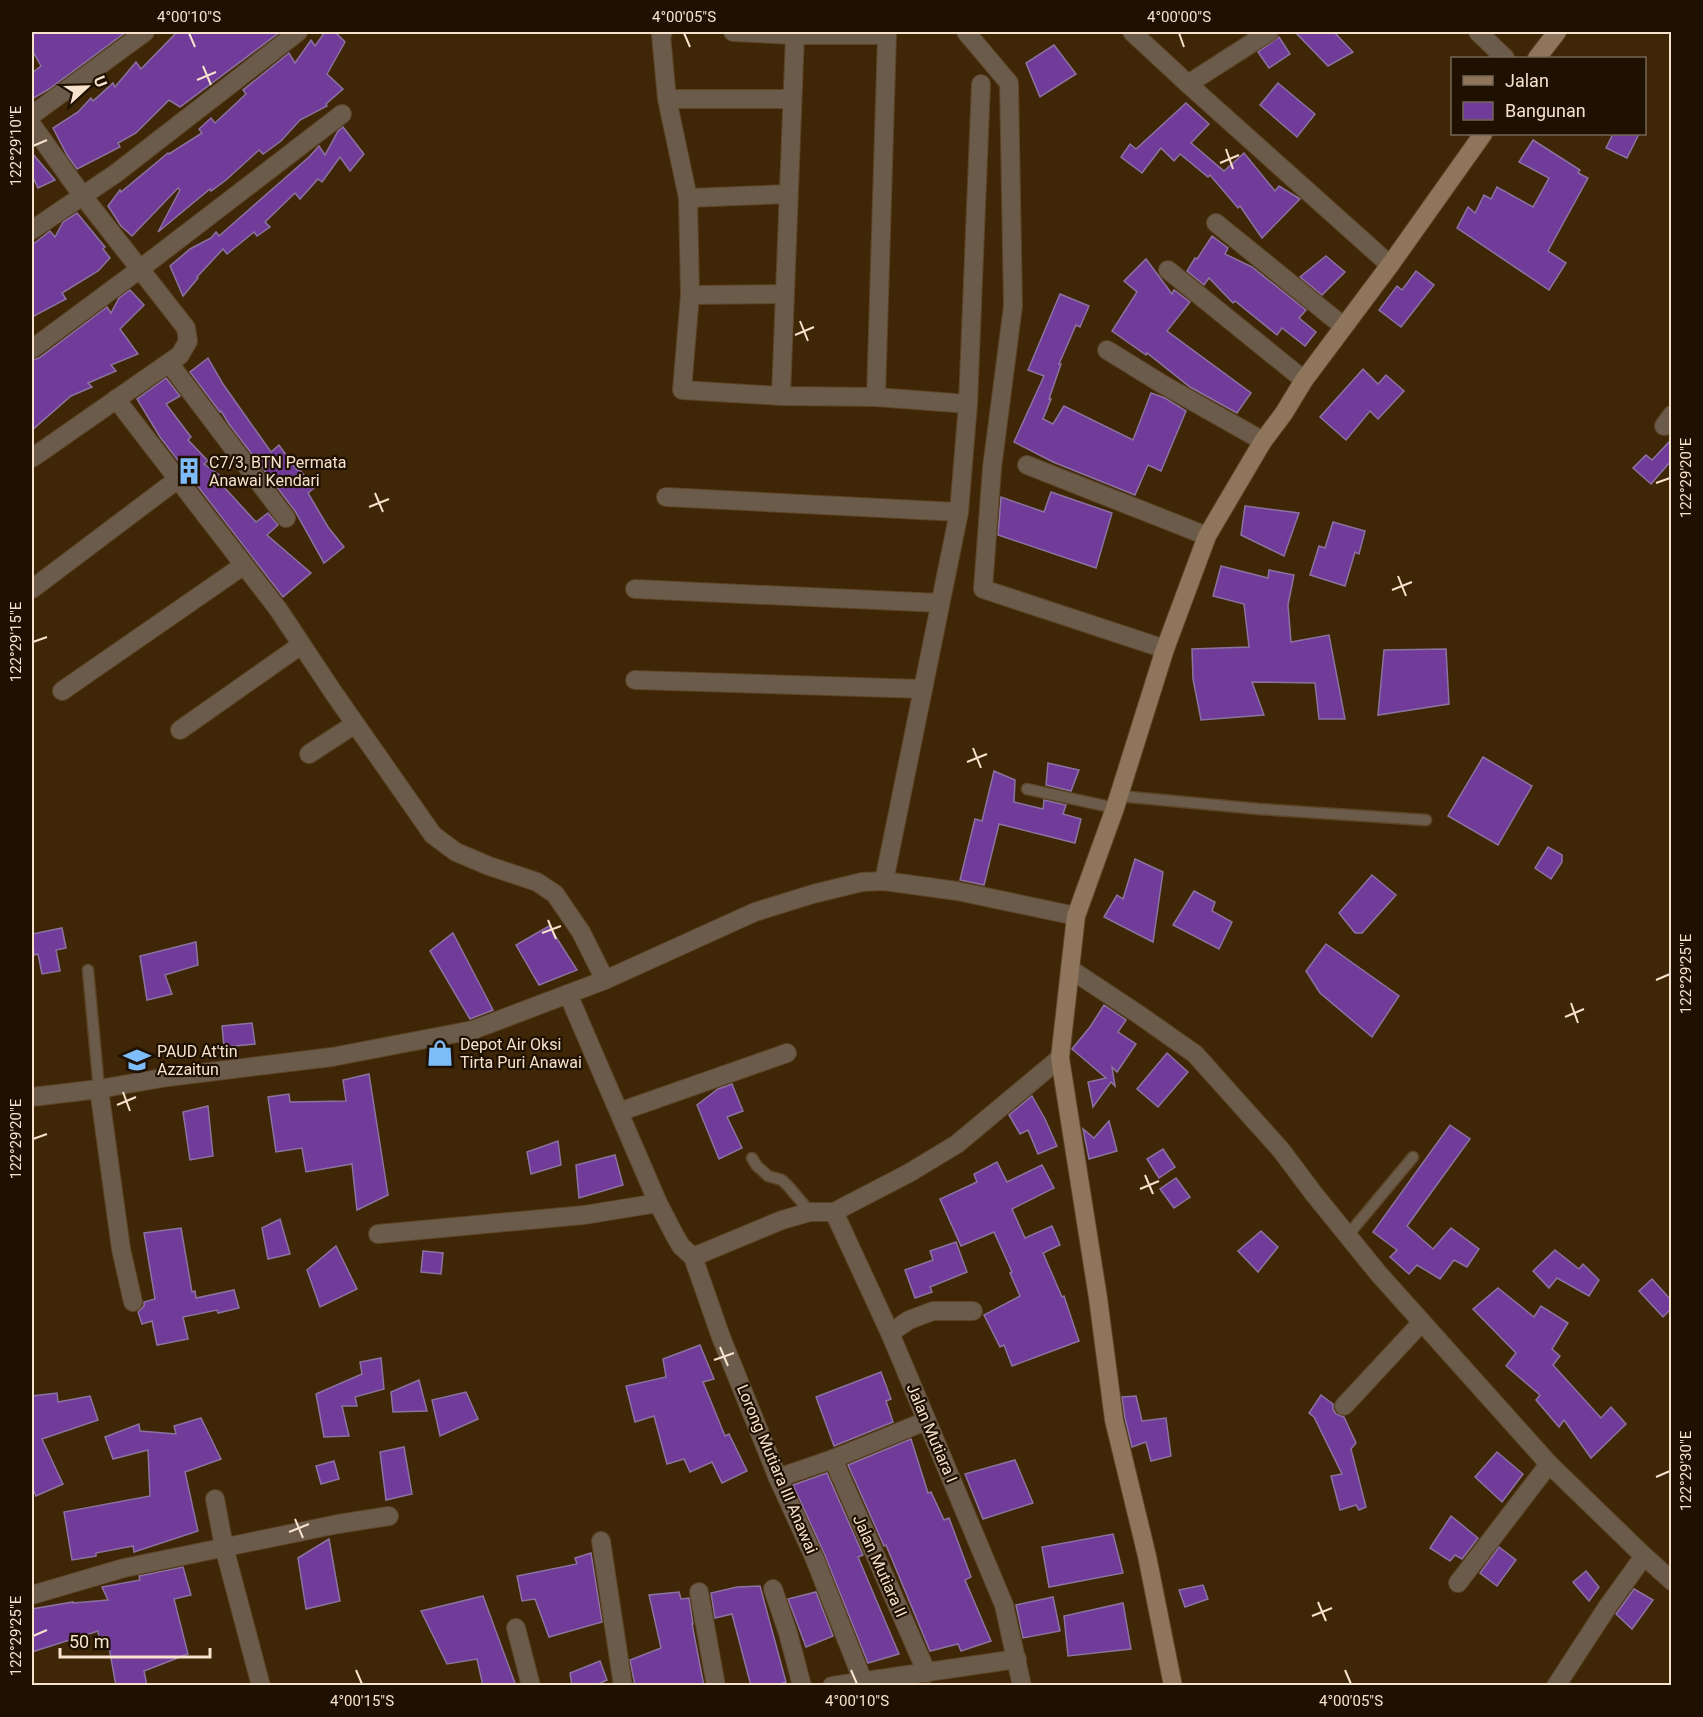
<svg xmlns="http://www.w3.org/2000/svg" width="1703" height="1717" viewBox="0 0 1703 1717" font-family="Roboto,sans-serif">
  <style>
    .building { fill: #713b99; stroke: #8b73a0; stroke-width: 1.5 }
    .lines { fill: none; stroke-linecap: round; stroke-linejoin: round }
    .lane-casing { stroke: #5c4426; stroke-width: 13 }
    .street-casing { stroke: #5c4426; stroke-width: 20 }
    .secondary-casing { stroke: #5c4426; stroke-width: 20 }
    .lane { stroke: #6b5b4b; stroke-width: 10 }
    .street { stroke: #6b5b4b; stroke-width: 18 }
    .secondary { stroke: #8e755b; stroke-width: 18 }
    .ticks { fill: none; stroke: #f7e2cd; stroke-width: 2 }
    .labels { text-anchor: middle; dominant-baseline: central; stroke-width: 4.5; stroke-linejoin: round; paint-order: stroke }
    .poi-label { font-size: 16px; fill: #f7e2cd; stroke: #1f1102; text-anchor: start }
    .street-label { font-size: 16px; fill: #f7e2cd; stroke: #1f1102 }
    .neatline { fill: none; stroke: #f7e2cd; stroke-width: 2 }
    .ticks-label { font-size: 15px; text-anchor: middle; fill: #f7e2cd }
  </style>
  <rect width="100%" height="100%" fill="#3e2606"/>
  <!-- building -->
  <g class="building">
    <polygon points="32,32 126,32 49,89 32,99 32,73 41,66 32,50"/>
    <polygon points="177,32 280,32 180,107 169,100 136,133 118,143 120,147 77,169 67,155 53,128 78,112 91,98 93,101 113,83 115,87 136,62 141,69"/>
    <polygon points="325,32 335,32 345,42 327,74 343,89 326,104 327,106 300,120 281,141 263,154 259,150 226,180 211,191 210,189 158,232 180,190 178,188 132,236 121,226 108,206 120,190 121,192 168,153 169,154 202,133 199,129 211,118 215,123 246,94 243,90 289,53 295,63 311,40 315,46"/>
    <polygon points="1295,32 1334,32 1353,52 1328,66"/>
    <polygon points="1279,37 1290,54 1269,68 1258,52"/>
    <polygon points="1054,45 1076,74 1040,97 1026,63"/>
    <polygon points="1278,83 1315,114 1297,137 1260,105"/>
    <polygon points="1186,103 1209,124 1191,143 1224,171 1244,153 1275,191 1279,186 1300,199 1262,238 1240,206 1238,208 1210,175 1208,177 1180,154 1174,161 1161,148 1142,173 1121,157 1130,144 1136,149"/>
    <polygon points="343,127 364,154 350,171 340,157 322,182 318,179 300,199 295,193 265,222 270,227 257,236 254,232 227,254 223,249 197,277 198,278 183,296 170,266 190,249 211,238 216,232 219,236 309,157 319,146 325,155 338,131"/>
    <polygon points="1613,134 1639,134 1627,158 1606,148"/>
    <polygon points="1533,140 1580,170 1578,173 1588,178 1548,251 1566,263 1549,290 1457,228 1468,207 1475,213 1484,195 1491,199 1497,187 1533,207 1549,178 1519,162"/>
    <polygon points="32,153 55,180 38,188 32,175"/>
    <polygon points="77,213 105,247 103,249 110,258 98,271 62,293 66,299 32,317 32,245 50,231 55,237 63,222"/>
    <polygon points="1212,236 1228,248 1225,254 1252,267 1306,310 1299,318 1316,332 1305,346 1282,328 1277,335 1235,301 1233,303 1209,278 1204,285 1187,271 1195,258 1197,259"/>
    <polygon points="1326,256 1345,272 1322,295 1300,277"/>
    <polygon points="1146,259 1172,294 1174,290 1190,302 1167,331 1251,393 1237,413 1190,387 1147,353 1146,355 1112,331 1137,292 1124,281"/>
    <polygon points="1416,271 1434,285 1401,327 1379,310 1397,286 1402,290"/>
    <polygon points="130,290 144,305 120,329 138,354 111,365 116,371 88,383 92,387 71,396 32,430 32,360 39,358 107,307 111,313 119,298"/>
    <polygon points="1060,294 1089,306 1080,327 1076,325 1059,364 1061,364 1049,399 1051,399 1043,419 1053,424 1064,406 1133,440 1151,393 1165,398 1186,411 1161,471 1148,465 1135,495 1053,462 1014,442 1044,376 1028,370"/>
    <polygon points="208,358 223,384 271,452 279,445 297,470 299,469 314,488 308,493 328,527 344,547 324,563 295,511 229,424 221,411 220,412 190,372"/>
    <polygon points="1363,369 1378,384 1386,375 1404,391 1378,419 1370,411 1346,440 1320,417"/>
    <polygon points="166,378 180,396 166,404 191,437 188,440 208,461 204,464 228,481 223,486 256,522 268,513 278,525 267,535 311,573 283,597 160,437 137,399"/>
    <polygon points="1671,440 1671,461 1651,484 1633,468 1646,455 1652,460"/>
    <polygon points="1051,492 1112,513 1096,568 998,535 1001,497 1044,512"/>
    <polygon points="1245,506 1299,513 1284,556 1241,535"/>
    <polygon points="1333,522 1365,531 1359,554 1355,552 1345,586 1310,575 1319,546 1325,548"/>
    <polygon points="1221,566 1268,578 1269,570 1294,575 1288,605 1291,642 1329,635 1345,719 1319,719 1315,683 1252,682 1264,715 1201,720 1193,679 1192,649 1249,647 1244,604 1213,596"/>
    <polygon points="1446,649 1449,704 1378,715 1384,650"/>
    <polygon points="1483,757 1532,786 1498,845 1448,816"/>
    <polygon points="1048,763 1079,770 1071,791 1046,785"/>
    <polygon points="994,771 1015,780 1014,802 1043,809 1044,800 1066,805 1063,814 1081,819 1075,843 999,824 984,885 960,880 975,819 982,821"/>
    <polygon points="1548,847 1562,855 1562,862 1551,879 1535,868"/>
    <polygon points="1135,859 1163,872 1153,942 1104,917 1117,895 1123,899"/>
    <polygon points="1372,875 1396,895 1362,933 1355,933 1339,913"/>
    <polygon points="1194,891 1215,902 1212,911 1232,922 1219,949 1173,925"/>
    <polygon points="549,926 577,970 539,985 516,945"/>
    <polygon points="62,928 66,948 56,950 60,971 42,974 38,954 34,955 32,934"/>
    <polygon points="453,933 493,1010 470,1019 430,951"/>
    <polygon points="196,942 198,965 165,975 172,994 147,1000 140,956"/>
    <polygon points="1326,944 1399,996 1372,1037 1320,993 1306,971"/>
    <polygon points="1104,1005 1126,1020 1118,1032 1136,1044 1117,1072 1112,1067 1115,1086 1111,1082 1093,1107 1088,1082 1106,1078 1072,1049 1090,1027"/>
    <polygon points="252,1023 255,1044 224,1047 222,1026"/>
    <polygon points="1167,1053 1188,1072 1158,1107 1137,1089"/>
    <polygon points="369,1074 388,1195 357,1210 352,1164 306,1172 302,1148 276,1152 268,1097 289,1094 290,1102 346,1101 343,1080"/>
    <polygon points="732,1084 743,1111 727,1117 742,1148 719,1159 697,1105 718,1089"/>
    <polygon points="1032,1096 1045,1119 1057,1146 1038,1154 1028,1130 1020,1134 1009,1115"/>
    <polygon points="208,1106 213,1156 190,1160 183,1112"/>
    <polygon points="1109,1121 1117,1151 1089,1159 1083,1129 1094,1138"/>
    <polygon points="1450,1125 1470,1139 1407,1226 1433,1249 1451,1228 1479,1249 1467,1267 1454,1260 1440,1279 1417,1265 1409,1274 1390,1257 1397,1250 1373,1232"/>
    <polygon points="558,1141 561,1165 531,1174 527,1152"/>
    <polygon points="1163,1149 1175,1167 1159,1178 1147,1159"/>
    <polygon points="615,1155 623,1185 579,1198 576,1165"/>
    <polygon points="997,1162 1007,1182 1042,1165 1054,1188 1012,1209 1025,1238 1052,1226 1060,1245 1043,1253 1062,1297 1064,1296 1079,1341 1012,1366 1004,1345 1000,1347 984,1315 1020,1296 1010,1273 1012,1272 994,1232 961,1246 940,1199 977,1182 974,1174"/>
    <polygon points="1176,1178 1190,1197 1174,1208 1160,1189"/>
    <polygon points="280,1219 290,1254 268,1259 262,1228"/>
    <polygon points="181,1228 192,1292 195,1291 196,1298 234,1290 239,1308 218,1313 217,1310 183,1317 188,1339 157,1345 152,1321 142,1324 138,1312 144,1306 144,1302 155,1299 144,1233"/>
    <polygon points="1261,1231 1278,1247 1258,1272 1238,1251"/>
    <polygon points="956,1242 967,1272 930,1287 932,1292 915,1298 905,1270 933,1260 930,1251"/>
    <polygon points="336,1246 357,1289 320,1307 307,1270"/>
    <polygon points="1555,1250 1579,1269 1583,1264 1599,1280 1589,1296 1557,1278 1549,1288 1533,1271"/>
    <polygon points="423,1251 443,1253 441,1274 421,1272"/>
    <polygon points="1652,1279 1671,1300 1671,1309 1663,1317 1639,1291"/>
    <polygon points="1498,1288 1534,1317 1541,1306 1568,1323 1552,1349 1560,1356 1553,1365 1601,1418 1611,1407 1626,1424 1591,1458 1564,1420 1559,1427 1536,1400 1540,1395 1506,1366 1516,1353 1473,1309"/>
    <polygon points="700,1345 714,1379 703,1382 725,1436 729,1434 747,1471 722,1483 712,1462 690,1472 684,1459 667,1464 654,1416 635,1422 626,1386 666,1377 663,1359"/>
    <polygon points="381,1358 384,1389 355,1397 357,1406 342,1406 349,1436 324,1437 316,1394 362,1374 360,1362"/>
    <polygon points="881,1372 891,1399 886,1401 893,1422 834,1446 816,1397"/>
    <polygon points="419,1380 427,1411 393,1412 391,1392"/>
    <polygon points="466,1392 478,1419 440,1436 432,1400"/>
    <polygon points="57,1393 58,1402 90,1396 98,1420 42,1439 63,1484 36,1496 32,1487 32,1396"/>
    <polygon points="1321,1395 1333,1404 1333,1409 1336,1414 1344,1417 1356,1443 1351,1449 1366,1507 1359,1510 1356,1505 1340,1510 1331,1476 1342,1474 1314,1417 1309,1413"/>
    <polygon points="1136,1396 1142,1421 1166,1418 1171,1456 1151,1461 1146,1442 1132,1447 1125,1418 1122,1397"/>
    <polygon points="201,1418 221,1459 185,1472 198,1531 134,1552 133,1546 96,1553 96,1556 72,1560 64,1512 150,1496 148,1450 113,1459 105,1437 139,1424 140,1431 176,1434 174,1426"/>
    <polygon points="911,1439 928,1493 931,1492 944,1520 949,1518 971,1577 965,1580 991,1641 961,1651 958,1644 930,1651 886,1545 884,1546 848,1465"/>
    <polygon points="404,1447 412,1494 386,1500 380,1452"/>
    <polygon points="1497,1452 1523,1474 1502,1502 1475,1477"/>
    <polygon points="1015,1460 1033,1503 983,1519 965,1474"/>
    <polygon points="334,1461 339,1479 321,1484 316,1466"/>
    <polygon points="827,1473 863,1555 858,1557 899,1654 868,1663 824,1553 793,1485"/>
    <polygon points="1451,1516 1478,1538 1462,1559 1455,1555 1450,1561 1430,1548"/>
    <polygon points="1113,1534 1123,1573 1049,1587 1042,1547"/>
    <polygon points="329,1539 340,1601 306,1609 298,1558"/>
    <polygon points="1499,1547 1516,1560 1497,1586 1480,1573"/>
    <polygon points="591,1553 602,1622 549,1637 535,1599 522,1601 517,1576 577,1564 575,1558"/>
    <polygon points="183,1567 191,1595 174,1599 188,1654 144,1671 147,1686 116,1686 107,1636 99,1637 98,1631 32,1652 32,1609 73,1602 73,1603 108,1600 102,1587 140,1580 139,1576"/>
    <polygon points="1586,1571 1599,1587 1589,1601 1573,1582"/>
    <polygon points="1203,1585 1208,1599 1185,1607 1179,1590"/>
    <polygon points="760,1586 786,1682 773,1686 751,1686 732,1614 715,1618 711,1593 737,1587"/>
    <polygon points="1634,1589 1653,1600 1632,1629 1616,1614"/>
    <polygon points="679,1592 681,1599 689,1598 693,1624 692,1624 704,1686 635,1686 630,1660 661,1648 649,1595"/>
    <polygon points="816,1592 833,1636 806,1647 788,1599"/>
    <polygon points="483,1596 516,1686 483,1686 477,1659 447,1664 421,1611"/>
    <polygon points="1053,1597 1060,1631 1023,1638 1016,1605"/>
    <polygon points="1123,1603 1131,1649 1068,1656 1064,1616"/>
    <polygon points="600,1661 607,1680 594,1686 572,1686 570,1673"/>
  </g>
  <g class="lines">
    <defs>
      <g id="lane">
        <polyline points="1027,789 1115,808"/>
        <polyline points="1119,796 1259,809 1426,820"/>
        <polyline points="88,970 99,1089"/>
        <polyline points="752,1158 757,1166 768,1176 782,1180 789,1187 810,1212"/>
        <polyline points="1348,1235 1413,1157"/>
      </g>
      <g id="street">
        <polyline points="663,32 661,35 667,99 688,198 690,295 682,390 781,396 876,397 968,404"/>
        <polyline points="733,32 795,35 887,35 876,397"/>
        <polyline points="966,32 1009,83 1013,306 992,468 983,589 1165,649"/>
        <polyline points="1132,32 1188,84 1390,265"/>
        <polyline points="1478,32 1505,58"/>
        <polyline points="1188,84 1269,32"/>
        <polyline points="667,99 792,99"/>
        <polyline points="32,115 145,32"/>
        <polyline points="32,125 82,195 186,328 188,341 180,355 32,458"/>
        <polyline points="688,198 788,194"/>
        <polyline points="1216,223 1343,326"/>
        <polyline points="32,230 115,174 298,32"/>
        <polyline points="1168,270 1304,380"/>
        <polyline points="690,295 784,294"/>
        <polyline points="32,349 140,269 342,114"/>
        <polyline points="1107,350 1162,384 1263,441"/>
        <polyline points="169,363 286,518"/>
        <polyline points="781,396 795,35"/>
        <polyline points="116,399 278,609 333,692 433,835 456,852 489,866 537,882 555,894 581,932 605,980"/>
        <polyline points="1664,426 1672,415"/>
        <polyline points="1027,465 1207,536"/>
        <polyline points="666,497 959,512"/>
        <polyline points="32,589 178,479"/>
        <polyline points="635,589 940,603"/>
        <polyline points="635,680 923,689"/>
        <polyline points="62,691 244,565"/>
        <polyline points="180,730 301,645"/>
        <polyline points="309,754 355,724"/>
        <polyline points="884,881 959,512 968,404 981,84"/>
        <polyline points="1070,969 1138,1014 1195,1054 1281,1150 1314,1194 1378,1273 1549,1464 1644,1556 1672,1581"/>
        <polyline points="568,994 658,1203 674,1234 681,1246 693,1257 721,1337 778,1478 814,1557 863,1681"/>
        <polyline points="99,1089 121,1249 133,1302"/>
        <polyline points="32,1097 99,1089 168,1077 332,1057 473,1030 605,980 755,912 813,894 862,882 884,881 957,891 1076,916"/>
        <polyline points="619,1112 787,1053"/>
        <polyline points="834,1212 890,1333 1004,1605 1022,1686"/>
        <polyline points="378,1234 584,1215 658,1203"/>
        <polyline points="693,1257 782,1220 810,1212 834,1212 909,1173 957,1144 1060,1058"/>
        <polyline points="890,1333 909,1320 933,1311 973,1311"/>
        <polyline points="1344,1406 1422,1322"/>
        <polyline points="833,1459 927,1673"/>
        <polyline points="778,1478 833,1459 926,1421"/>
        <polyline points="215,1499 224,1547 261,1686"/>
        <polyline points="601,1541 623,1686"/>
        <polyline points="1458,1583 1549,1464"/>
        <polyline points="773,1589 788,1633 802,1686"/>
        <polyline points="699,1592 716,1686"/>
        <polyline points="32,1595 124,1568 338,1524 389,1516"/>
        <polyline points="516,1628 531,1686"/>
        <polyline points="832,1686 1017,1659"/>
        <polyline points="1556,1686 1608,1606 1644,1556"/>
      </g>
      <g id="secondary">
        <polyline points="1537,58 1557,32"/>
        <polyline points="1173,1686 1147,1556 1114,1420 1098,1298 1060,1058 1076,916 1115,808 1165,649 1207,536 1263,441 1284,413 1304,380 1390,265 1483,134"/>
      </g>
    </defs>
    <!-- lane casing -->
    <use href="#lane" class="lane-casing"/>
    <!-- street casing -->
    <use href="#street" class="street-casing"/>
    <!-- secondary casing -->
    <use href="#secondary" class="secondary-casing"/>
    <!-- lane -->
    <use href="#lane" class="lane"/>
    <!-- street -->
    <use href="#street" class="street"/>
    <!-- secondary -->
    <use href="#secondary" class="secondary"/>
  </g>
  <!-- ticks -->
  <path class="ticks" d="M189,33L195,47M684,33L690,47M1179,33L1184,47M203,66L211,85M197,80L216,72M33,146L47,140M1226,149L1233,169M1220,163L1239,155M800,321L808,341M795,335L814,327M1656,483L1670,478M375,493L383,512M369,507L389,499M1398,576L1406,596M1392,590L1412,582M33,642L47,637M973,748L981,768M967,762L987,754M548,920L556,939M542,933L561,926M1656,980L1670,974M1571,1003L1578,1023M1565,1017L1584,1009M123,1092L130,1111M117,1105L136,1097M33,1139L47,1134M1145,1175L1153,1194M1140,1189L1159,1181M720,1347L728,1366M714,1360L734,1353M1656,1477L1670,1471M295,1519L303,1538M289,1532L309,1524M1318,1602L1326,1621M1312,1616L1332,1608M33,1636L47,1630M356,1670L362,1684M851,1670L857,1684M1345,1670L1351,1684"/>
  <!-- icons -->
  <defs>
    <symbol id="building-bare" viewBox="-9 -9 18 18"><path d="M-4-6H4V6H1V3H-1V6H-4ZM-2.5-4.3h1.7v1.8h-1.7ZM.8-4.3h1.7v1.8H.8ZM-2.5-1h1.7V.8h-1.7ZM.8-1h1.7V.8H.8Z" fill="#7ebdf9" stroke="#1f1102" stroke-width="2.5" paint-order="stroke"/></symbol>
    <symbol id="shop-bare" viewBox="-9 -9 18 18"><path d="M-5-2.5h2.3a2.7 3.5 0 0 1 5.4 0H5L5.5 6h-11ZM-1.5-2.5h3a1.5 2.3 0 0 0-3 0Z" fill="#7ebdf9" stroke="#1f1102" stroke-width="2.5" paint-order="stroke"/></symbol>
    <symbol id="school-bare" viewBox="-9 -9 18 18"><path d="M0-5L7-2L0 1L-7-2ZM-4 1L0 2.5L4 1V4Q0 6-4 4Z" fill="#7ebdf9" stroke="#1f1102" stroke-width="2.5" paint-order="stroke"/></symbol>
  </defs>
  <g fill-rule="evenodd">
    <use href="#building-bare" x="170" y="452" width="38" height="38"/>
    <use href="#shop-bare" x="421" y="1034" width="38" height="38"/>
    <use href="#school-bare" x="118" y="1041" width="38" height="38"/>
  </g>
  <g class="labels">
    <!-- poi labels -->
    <g class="poi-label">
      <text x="209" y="462">C7/3, BTN Permata<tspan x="209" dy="18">Anawai Kendari</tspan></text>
      <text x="460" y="1044">Depot Air Oksi<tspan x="460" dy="18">Tirta Puri Anawai</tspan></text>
      <text x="157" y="1051">PAUD At'tin<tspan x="157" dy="18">Azzaitun</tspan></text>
    </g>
    <!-- street labels -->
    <g class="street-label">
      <text transform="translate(932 1433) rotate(67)">Jalan Mutiara I</text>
      <text transform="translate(777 1469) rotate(67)">Lorong Mutiara III Anawai</text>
      <text transform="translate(880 1566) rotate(66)">Jalan Mutiara II</text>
    </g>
  </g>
  <!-- border -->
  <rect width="1703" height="1717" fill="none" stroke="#1f1102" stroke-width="66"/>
  <!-- legend -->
  <rect x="1451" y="57" width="195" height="78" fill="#1f1102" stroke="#756553" stroke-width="1.5"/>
  <rect x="1463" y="76" width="30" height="9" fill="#8e755b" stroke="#756553" stroke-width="1.5"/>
  <text x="1505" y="87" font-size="18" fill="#f7e2cd">Jalan</text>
  <rect x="1463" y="102" width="30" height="18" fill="#713b99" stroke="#756553" stroke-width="1.5"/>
  <text x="1505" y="117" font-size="18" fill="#f7e2cd">Bangunan</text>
  <!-- north arrow -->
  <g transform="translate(87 87) rotate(68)" stroke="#1f1102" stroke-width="4.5" paint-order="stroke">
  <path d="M0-4.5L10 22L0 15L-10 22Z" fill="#f7e2cd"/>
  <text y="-9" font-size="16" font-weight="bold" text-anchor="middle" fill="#f7e2cd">U</text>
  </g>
  <!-- scale -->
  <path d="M60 1648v9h150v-9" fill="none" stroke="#f7e2cd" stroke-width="3"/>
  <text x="69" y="1648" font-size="18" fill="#f7e2cd" stroke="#1f1102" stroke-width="4.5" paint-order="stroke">50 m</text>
  <rect x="33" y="33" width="1637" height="1651" class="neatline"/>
  <g class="ticks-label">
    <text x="189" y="22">4°00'10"S</text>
    <text x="684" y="22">4°00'05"S</text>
    <text x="1179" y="22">4°00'00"S</text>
    <text transform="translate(16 146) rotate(-90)" y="5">122°29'10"E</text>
    <text transform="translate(1686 478) rotate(-90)" y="5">122°29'20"E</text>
    <text transform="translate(16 642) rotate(-90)" y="5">122°29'15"E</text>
    <text transform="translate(1686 974) rotate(-90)" y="5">122°29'25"E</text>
    <text transform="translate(16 1139) rotate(-90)" y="5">122°29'20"E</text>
    <text transform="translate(1686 1471) rotate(-90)" y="5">122°29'30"E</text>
    <text transform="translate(16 1636) rotate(-90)" y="5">122°29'25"E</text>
    <text x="362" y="1706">4°00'15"S</text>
    <text x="857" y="1706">4°00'10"S</text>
    <text x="1351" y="1706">4°00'05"S</text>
  </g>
</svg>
